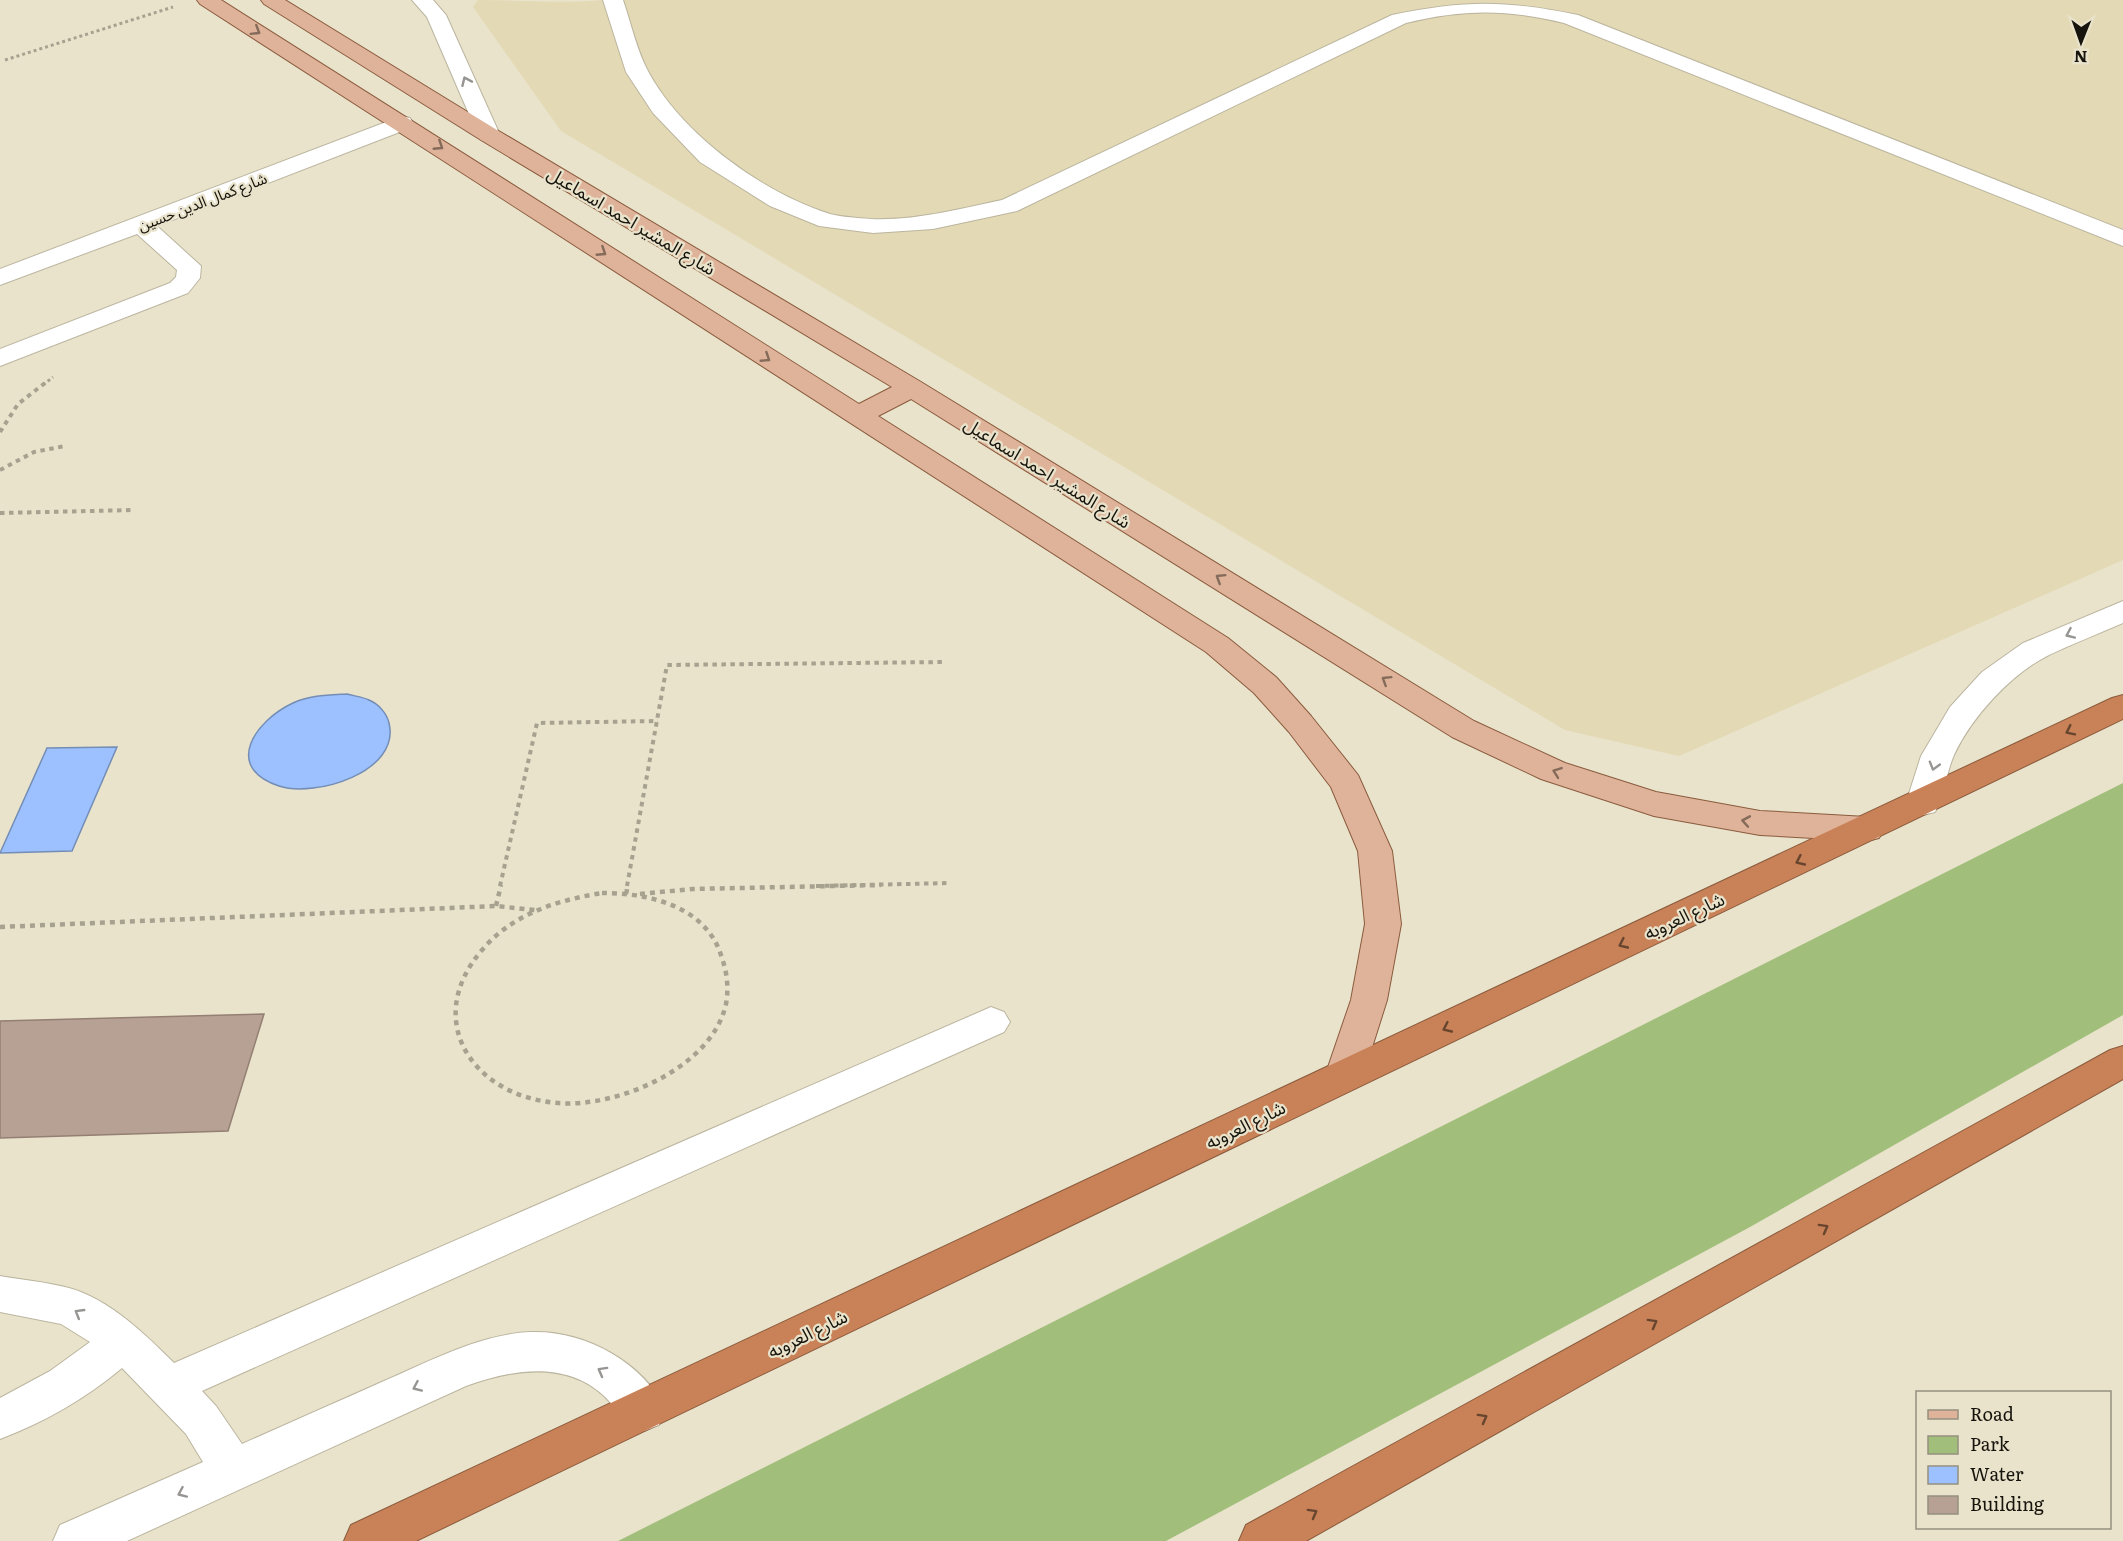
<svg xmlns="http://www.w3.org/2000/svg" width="2123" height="1541" viewBox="0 0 2123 1541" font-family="Literata,'Noto Sans Arabic',serif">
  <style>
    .green { fill: #a1be7a }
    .sand { fill: #e3d9b4 }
    .water { fill: #9cc1fe; stroke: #748db5; stroke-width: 1.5 }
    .building { fill: #b7a195; stroke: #947f73; stroke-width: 1.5 }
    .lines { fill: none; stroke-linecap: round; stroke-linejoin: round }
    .minor-casing { stroke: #bbb59f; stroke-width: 2 }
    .major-casing { stroke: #8a5b3d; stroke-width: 2 }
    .highway-casing { stroke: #8a5b3d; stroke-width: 2 }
    .path-far2 { stroke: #a7a290; stroke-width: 3; stroke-dasharray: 3 3; stroke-linecap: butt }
    .path-far1 { stroke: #a7a290; stroke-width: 4; stroke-dasharray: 4.5 4.5; stroke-linecap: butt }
    .path { stroke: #a7a290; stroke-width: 4.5; stroke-dasharray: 5 5; stroke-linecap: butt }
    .minor { fill: #fff; fill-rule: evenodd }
    .major { fill: #dfb39a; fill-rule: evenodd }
    .highway { fill: #c98157; fill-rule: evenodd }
    .oneway { stroke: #856b5a }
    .oneway2 { stroke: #969592 }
    .oneway3 { stroke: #67452e }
    .labels { text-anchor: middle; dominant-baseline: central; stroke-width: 4.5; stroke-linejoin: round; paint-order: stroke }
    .far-street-label { font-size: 15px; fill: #16140c; stroke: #e9e3cc }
    .street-label { font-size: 18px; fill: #16140c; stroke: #e9e3cc }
  </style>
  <rect width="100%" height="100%" fill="#e9e3cc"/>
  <!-- green -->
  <polygon class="green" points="2123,783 2123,1015 1750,1227 1166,1541 618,1541"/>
  <!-- sand -->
  <path class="sand" d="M478,0C520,0 561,4 603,0H2123V560L1679,756L1565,730L561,131L473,7Z"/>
  <!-- water -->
  <g class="water">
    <path d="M347,694C354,696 363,697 369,700C379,704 387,714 389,723C401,772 315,798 279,786C222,767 256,720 293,703C310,695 329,695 347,694Z"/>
    <polygon points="117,747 72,851 0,853 47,748"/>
  </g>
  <!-- building -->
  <polygon class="building" points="264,1014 228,1131 0,1138 0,1021"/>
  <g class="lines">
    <defs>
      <g id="minor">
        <polygon points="412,0 433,0 446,15 500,135 497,140 489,142 481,140 478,135 427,17"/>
        <path d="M603,0H623C631,23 637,52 649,73C683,135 763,193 830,214C842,217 858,218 871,219C914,221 959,209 1002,200L1392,15C1465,0 1505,0 1578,15L2123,230V246L1564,23C1507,9 1463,9 1406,23L1017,211L933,229L873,233L819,226L770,206L700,162L653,113L626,72Z"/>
        <polygon points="402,116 410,118 413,123 410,128 157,226 201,266 200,278 188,293 0,366 0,349 170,283 176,277 177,270 137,234 0,285 0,269"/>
        <path d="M2123,601V623C2098,634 2072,644 2047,656C2010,675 1971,718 1954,755C1946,773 1945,794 1935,812L1923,815L1911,812L1906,803L1921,756L1950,707L1982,672L2023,643Z"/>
        <path d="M991,1007L1004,1012L1010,1022L1004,1032L202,1391L216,1406L242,1444C289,1423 337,1402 384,1381C430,1361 480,1334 531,1332C584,1330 644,1362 666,1411L659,1425L644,1431C623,1423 619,1410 603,1395C564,1360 510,1370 466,1386L127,1541H53L60,1525L203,1462L186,1434L122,1368C85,1399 45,1422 0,1439V1398L50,1371L90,1342L61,1324L0,1312V1276C23,1280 46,1282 69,1288C109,1299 145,1334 174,1363Z"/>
      </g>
      <polygon id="major" points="197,0 221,0 859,404 892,387 481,140 264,4 261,0 285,0 497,130 921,382 1474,721 1565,763 1656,792 1760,811 1867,817 1879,820 1884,829 1879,838 1867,841 1760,835 1654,816 1541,779 1452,737 911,399 878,416 1228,638 1276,677 1311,716 1358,775 1392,851 1401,924 1387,1000 1363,1076 1357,1087 1344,1091 1331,1087 1325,1076 1351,1000 1365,924 1358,851 1331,787 1289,732 1254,693 1206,652 200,4"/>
      <g id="highway">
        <polygon points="2123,695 2123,719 416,1541 344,1541 351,1525 2112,698"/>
        <polygon points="2123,1046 2123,1079 1306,1541 1239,1541 1246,1525 2110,1050"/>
      </g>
    </defs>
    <!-- minor casing -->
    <use href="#minor" class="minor-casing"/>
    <!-- major casing -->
    <use href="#major" class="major-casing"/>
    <!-- highway casing -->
    <use href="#highway" class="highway-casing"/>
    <!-- path-far2 -->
    <g class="path-far2">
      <polyline points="5,60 173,7"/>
      <polyline points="43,385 53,377"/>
    </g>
    <!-- path-far1 -->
    <g class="path-far1">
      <polyline points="0,432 18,404 45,383"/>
      <polyline points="0,470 34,452 65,446"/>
      <polyline points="0,513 135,510"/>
      <polyline points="500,886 537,723 658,721"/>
      <polyline points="627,886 667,665 945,662"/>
      <polyline points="816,886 951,883"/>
    </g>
    <!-- path -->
    <g class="path">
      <path d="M602,893C649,893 705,906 721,955C727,972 729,987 726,1004C712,1068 617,1108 558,1103C474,1097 421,1021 482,950C512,914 558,900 602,893Z"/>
      <polyline points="626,894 628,885"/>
      <polyline points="640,894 692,889 881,885"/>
      <polyline points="496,906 501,885"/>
      <polyline points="0,927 496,906 535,910"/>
    </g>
    <!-- minor -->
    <use href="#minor" class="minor"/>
    <!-- major -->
    <use href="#major" class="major"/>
    <!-- highway -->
    <use href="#highway" class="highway"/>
  </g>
  <!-- one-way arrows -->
  <defs><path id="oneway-chevron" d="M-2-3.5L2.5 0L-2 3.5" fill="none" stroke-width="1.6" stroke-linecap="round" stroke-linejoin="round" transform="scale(1.5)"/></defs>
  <g class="oneway">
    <use href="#oneway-chevron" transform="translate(256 31) rotate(32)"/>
    <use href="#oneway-chevron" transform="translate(439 146) rotate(33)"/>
    <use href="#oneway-chevron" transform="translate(602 252) rotate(33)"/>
    <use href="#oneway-chevron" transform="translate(766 358) rotate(33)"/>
    <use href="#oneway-chevron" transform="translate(1220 578) rotate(-148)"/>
    <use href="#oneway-chevron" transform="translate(1386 680) rotate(-148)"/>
    <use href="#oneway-chevron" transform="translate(1557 772) rotate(-160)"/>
    <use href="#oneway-chevron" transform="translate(1746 821) rotate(-170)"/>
  </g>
  <g class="oneway2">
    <use href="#oneway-chevron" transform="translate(466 81) rotate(-114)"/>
    <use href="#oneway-chevron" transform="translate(2070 634) rotate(156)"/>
    <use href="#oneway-chevron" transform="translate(1934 766) rotate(106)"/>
    <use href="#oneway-chevron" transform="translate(79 1313) rotate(-149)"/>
    <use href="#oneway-chevron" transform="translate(602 1371) rotate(-151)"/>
    <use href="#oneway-chevron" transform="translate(417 1387) rotate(156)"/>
    <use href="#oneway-chevron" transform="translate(182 1493) rotate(156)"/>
  </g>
  <g class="oneway3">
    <use href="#oneway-chevron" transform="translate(2070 731) rotate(154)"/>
    <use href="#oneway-chevron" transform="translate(1800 861) rotate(155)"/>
    <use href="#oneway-chevron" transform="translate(1623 944) rotate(155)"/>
    <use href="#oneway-chevron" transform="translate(1447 1028) rotate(155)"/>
    <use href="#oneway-chevron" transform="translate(1824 1228) rotate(-29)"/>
    <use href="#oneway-chevron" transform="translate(1653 1323) rotate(-29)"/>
    <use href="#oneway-chevron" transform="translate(1483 1418) rotate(-29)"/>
    <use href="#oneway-chevron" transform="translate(1313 1513) rotate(-29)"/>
  </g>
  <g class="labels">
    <!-- far-street labels -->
    <g class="far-street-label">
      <text transform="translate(202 201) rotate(-21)">شارع كمال الدين حسين</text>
    </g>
    <!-- street labels -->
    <g class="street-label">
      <text transform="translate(632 220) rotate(31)">شارع المشير احمد اسماعيل</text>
      <text transform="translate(1048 472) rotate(32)">شارع المشير احمد اسماعيل</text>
      <text transform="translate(1684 915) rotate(-25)">شارع العروبه</text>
      <text transform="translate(1245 1124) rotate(-26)">شارع العروبه</text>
      <text transform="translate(807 1333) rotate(-26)">شارع العروبه</text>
    </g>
  </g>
  <!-- legend -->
  <rect x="1916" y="1391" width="195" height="138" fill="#e9e3cc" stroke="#95907f" stroke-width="1.5"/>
  <rect x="1928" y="1410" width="30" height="9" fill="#dfb39a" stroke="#95907f" stroke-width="1.5"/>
  <text x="1970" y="1421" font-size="18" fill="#16140c">Road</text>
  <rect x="1928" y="1436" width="30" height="18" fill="#a1be7a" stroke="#95907f" stroke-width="1.5"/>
  <text x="1970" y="1451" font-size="18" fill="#16140c">Park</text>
  <rect x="1928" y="1466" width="30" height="18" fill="#9cc1fe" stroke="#95907f" stroke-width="1.5"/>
  <text x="1970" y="1481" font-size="18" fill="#16140c">Water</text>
  <rect x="1928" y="1496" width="30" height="18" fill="#b7a195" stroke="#95907f" stroke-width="1.5"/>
  <text x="1970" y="1511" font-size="18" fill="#16140c">Building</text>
  <!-- north arrow -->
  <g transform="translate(2081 42) rotate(181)" stroke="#e9e3cc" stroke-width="4.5" paint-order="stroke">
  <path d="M0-4.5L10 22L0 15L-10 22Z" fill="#16140c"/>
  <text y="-9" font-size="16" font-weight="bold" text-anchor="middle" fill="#16140c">N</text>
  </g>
</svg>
